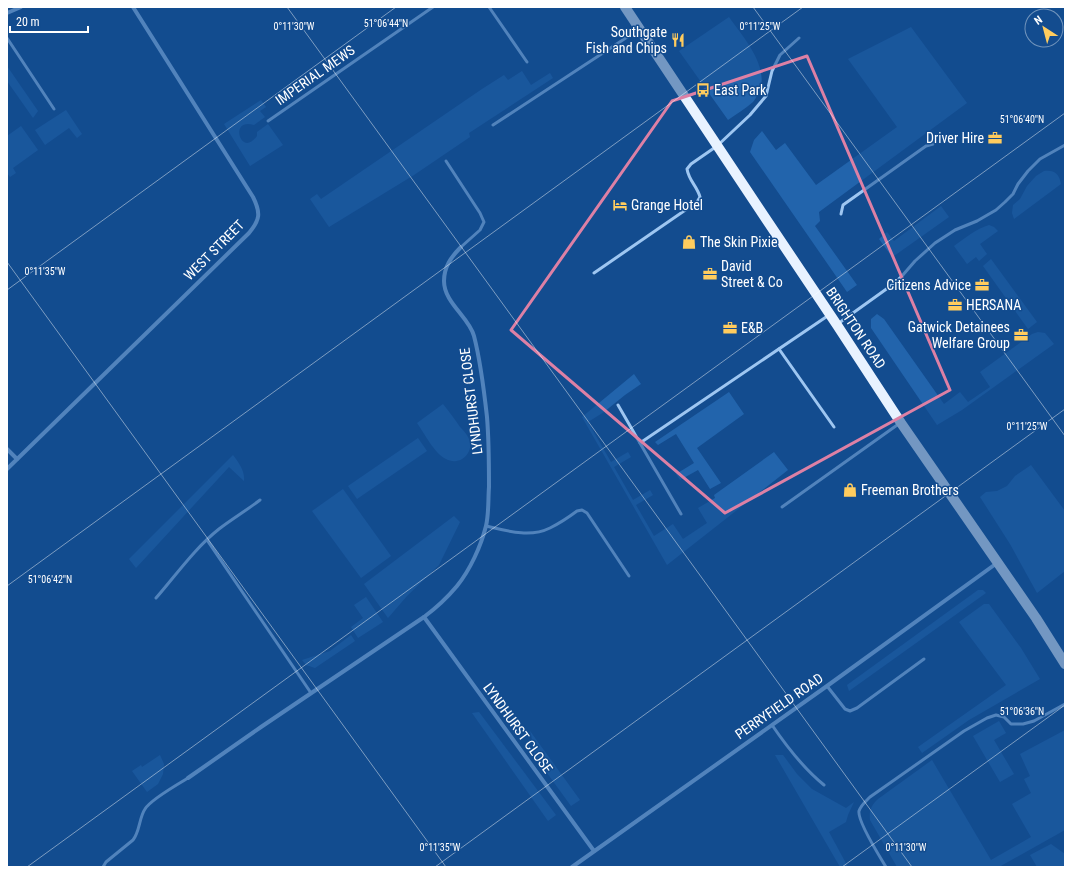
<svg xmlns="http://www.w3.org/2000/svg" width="1072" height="874" viewBox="0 0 1072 874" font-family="'Roboto Condensed',sans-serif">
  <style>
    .green { fill: #2264ac }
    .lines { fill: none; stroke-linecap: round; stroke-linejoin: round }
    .lane { stroke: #9ec6f1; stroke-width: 3 }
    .street { stroke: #9ec6f1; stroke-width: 4 }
    .primary { stroke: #e8f2ff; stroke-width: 10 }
    .marked { fill: none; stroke: #dd80a5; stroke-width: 3; stroke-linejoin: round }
    .ticks { fill: none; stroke: #fff; stroke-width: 1; stroke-opacity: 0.45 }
    .labels { text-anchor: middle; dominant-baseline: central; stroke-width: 3; stroke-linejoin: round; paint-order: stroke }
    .poi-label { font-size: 14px; fill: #fff; stroke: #134c8f; text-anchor: start }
    .street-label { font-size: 14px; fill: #fff; stroke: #134c8f }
    .ticks-label { font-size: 10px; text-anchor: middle; fill: #fff; stroke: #134c8f; stroke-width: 3; stroke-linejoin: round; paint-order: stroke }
  </style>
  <rect width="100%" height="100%" fill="#134c8f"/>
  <!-- green -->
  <g class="green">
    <path d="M729,17C743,37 772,69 758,94C756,97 755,100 753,102C745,109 736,114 728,120L679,51Z"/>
    <polygon points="911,27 967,103 819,212 820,221 815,226 857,285 847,292 750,152 754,140 762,131 776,150 785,143 816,185 897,127 848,59"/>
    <polygon points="7,66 38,111 33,118 7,81"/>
    <polygon points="522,71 531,85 550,73 553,78 469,133 470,137 414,175 329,227 310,199 317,194 321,199 482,89 504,75 508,80"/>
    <path d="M261,100L266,107L260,111L265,117L254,125C228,117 241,159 257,136V132L268,124L283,145L250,166L224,124Z"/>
    <polygon points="66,110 82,134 77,138 69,128 45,145 35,130"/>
    <polygon points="21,126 38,150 13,168 16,173 10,177 7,173 7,136"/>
    <path d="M1044,171C1055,170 1059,174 1061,184L1014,219L1012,213L1013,205L1020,199L1027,186L1036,176Z"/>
    <polygon points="941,206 949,217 894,256 890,254 879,239 887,232 894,241"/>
    <path d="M989,225L994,227L998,231L980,244L987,254L979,261L976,257L967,264L954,246C965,238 976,229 989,225Z"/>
    <polygon points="991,259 1037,322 1028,329 983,266"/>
    <polygon points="877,314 884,319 944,404 960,392 968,402 990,387 980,372 1032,334 1038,332 1045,333 1054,344 962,410 937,425 871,328 871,319"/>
    <polygon points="634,374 641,384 625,395 604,412 588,422 611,462 628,452 631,457 614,467 633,500 650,490 653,495 636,505 654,536 673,524 683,539 707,523 698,508 715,498 714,495 774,452 788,470 667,565 582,417"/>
    <polygon points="729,392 744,414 697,448 721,483 710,489 698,470 680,480 676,474 694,463 676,434 658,445 655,442"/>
    <path d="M443,404C449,412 455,419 460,427C463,430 466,433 468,437C476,451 461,467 446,459C434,453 425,434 417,423Z"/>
    <polygon points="418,438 427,451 357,499 348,486"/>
    <path d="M233,455C239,463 245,471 244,481L229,467L136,568L129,559Z"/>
    <polygon points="1031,465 1065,511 1065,571 1037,593 1010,544 980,497 986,492 997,491 1007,486 1015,476"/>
    <polygon points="343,489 391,556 361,578 312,511"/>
    <polygon points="454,516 460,522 439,565 407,596 388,618 364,584"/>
    <polygon points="978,590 983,590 986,593 849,691 847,685"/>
    <polygon points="366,597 383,622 358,638 351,627 363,618 354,605"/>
    <polygon points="984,604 989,604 1021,648 1040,679 969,720 922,753 918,747 1006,685 959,622"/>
    <polygon points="351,635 355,641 315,668 306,665 302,660 330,651"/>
    <polygon points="479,712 556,815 548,821 472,713"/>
    <polygon points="999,721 1006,733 994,740 1014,774 1000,782 973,736"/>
    <path d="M1065,730V830L999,867H897L870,820C869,810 871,806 878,799L932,760L991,860L1031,837L1012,804L1031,793L1024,779L1030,776L1020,754Z"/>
    <polygon points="530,731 580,800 571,806 534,755 533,744"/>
    <polygon points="160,755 164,764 163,774 158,784 147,792 132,771 141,765 142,767"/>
    <polygon points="775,755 783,755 797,774 812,789 846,808 854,802 848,815 846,822 829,832 848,867 840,867"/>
    <polygon points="1051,844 1065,854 1065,867 1037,867 1030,855"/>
  </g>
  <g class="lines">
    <!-- lane -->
    <g class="lane">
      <polyline points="489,7 527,62"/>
      <polyline points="7,38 54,109"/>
      <polyline points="268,121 433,7"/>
      <polyline points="493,125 638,30"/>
      <polyline points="446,161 480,213 484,222 480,230 461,247"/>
      <polyline points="841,214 843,205 926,146 933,144"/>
      <path d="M594,273L697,202L700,197C697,186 689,181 687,169L691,164L717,146L750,115L766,96L772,71L780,55L799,38"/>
      <polyline points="839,323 892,285 902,276 915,261 935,243 955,230 977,221 996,210 1005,202 1013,194 1018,184 1028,171 1040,159 1065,145"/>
      <polyline points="779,349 834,427"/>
      <polyline points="618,405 681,514"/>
      <polyline points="640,443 829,315"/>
      <polyline points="782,507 900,423"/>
      <path d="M486,526C507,531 530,538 550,528C560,523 569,517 577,511L582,510L587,513L629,576"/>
      <polyline points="207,540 311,693"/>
      <path d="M156,598C176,575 195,548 219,529C232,519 247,510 260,500"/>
      <polyline points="827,686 845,709 850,711 857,708 924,659"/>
      <path d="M772,725C787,747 803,768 824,785"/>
      <path d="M103,867L106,862L133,840C140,831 139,818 145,809C150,800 178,784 188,778"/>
      <path d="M886,867C880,857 857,821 859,811C861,805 866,801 870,797L964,731L987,718L996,715L1004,717L1011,724H1023L1034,721L1065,704"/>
    </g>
    <!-- street -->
    <g class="street">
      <polyline points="7,13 21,7"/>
      <polyline points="7,449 17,459"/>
      <path d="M7,469L249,233C260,220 261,213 253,197L133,7"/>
      <polyline points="424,617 594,851"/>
      <path d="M188,778L261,727L424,617C436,608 447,598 457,586C470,570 481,546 486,526C489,513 488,500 489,487C489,464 489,441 487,417C484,390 481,363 474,336C469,317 444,303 444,281C444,267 451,257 461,247"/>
      <polyline points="572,867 827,686 997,563"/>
    </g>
    <!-- primary -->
    <polyline class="primary" points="625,7 764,216 837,325 901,423 1036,618 1065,664"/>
  </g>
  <!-- marked area -->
  <path d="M0 0H1072V874H0ZM807,56L950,390L725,513L511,330L672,101Z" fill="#134c8f" fill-opacity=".55" fill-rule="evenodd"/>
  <path class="marked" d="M807,56L950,390L725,513L511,330L672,101Z"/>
  <!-- ticks -->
  <path class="ticks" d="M287,7L912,867M753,7L1065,436M7,262L446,867M7,290L396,7M7,586L803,7M27,867L1065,113M435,867L1065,409M842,867L1065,705"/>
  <!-- icons -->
  <defs>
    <symbol id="restaurant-bare" viewBox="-9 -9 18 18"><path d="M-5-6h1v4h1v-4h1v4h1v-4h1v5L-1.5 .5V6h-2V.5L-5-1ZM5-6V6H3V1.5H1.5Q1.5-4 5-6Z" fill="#ffcc5e" stroke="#134c8f" stroke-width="2.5" paint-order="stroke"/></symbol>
    <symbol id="bus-bare" viewBox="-9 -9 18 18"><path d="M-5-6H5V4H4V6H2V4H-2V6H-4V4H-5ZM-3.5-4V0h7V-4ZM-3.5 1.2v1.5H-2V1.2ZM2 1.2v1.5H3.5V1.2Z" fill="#ffcc5e" stroke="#134c8f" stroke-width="2.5" paint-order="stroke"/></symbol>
    <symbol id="office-bare" viewBox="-9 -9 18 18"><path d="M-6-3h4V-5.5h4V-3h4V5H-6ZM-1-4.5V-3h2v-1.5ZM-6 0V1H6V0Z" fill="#ffcc5e" stroke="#134c8f" stroke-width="2.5" paint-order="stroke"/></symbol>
    <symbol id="hotel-bare" viewBox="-9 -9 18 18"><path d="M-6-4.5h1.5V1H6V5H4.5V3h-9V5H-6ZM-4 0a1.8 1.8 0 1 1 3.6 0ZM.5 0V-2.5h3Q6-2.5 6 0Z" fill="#ffcc5e" stroke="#134c8f" stroke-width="2.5" paint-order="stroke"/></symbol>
    <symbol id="shop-bare" viewBox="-9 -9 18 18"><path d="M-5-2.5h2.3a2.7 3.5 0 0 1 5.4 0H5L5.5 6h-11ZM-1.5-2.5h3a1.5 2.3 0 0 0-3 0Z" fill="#ffcc5e" stroke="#134c8f" stroke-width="2.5" paint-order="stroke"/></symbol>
  </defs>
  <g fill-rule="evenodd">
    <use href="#restaurant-bare" x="668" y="30" width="20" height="20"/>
    <use href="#bus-bare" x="693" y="80" width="20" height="20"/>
    <use href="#office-bare" x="985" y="128" width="20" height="20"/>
    <use href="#hotel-bare" x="610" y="195" width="20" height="20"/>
    <use href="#shop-bare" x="679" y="232" width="20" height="20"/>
    <use href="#office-bare" x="700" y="264" width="20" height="20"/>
    <use href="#office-bare" x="972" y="275" width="20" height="20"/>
    <use href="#office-bare" x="945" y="295" width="20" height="20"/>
    <use href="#office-bare" x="720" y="318" width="20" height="20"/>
    <use href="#office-bare" x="1011" y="325" width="20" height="20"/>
    <use href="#shop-bare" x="840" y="480" width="20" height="20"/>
  </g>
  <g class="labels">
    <!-- poi labels -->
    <g class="poi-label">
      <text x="667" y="32" text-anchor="end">Southgate<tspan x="667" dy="16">Fish and Chips</tspan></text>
      <text x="714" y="90">East Park</text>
      <text x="984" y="138" text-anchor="end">Driver Hire</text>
      <text x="631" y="205">Grange Hotel</text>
      <text x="700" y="242">The Skin Pixie</text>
      <text x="721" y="266">David<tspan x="721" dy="16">Street &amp; Co</tspan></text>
      <text x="971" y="285" text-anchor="end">Citizens Advice</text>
      <text x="966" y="305">HERSANA</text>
      <text x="1010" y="327" text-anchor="end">Gatwick Detainees<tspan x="1010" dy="16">Welfare Group</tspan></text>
      <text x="741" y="328">E&amp;B</text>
      <text x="861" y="490">Freeman Brothers</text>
    </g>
    <!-- street labels -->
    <g class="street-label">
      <text transform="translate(315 75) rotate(-35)">IMPERIAL MEWS</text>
      <text transform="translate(214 250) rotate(-45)">WEST STREET</text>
      <text transform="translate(856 328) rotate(56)">BRIGHTON ROAD</text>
      <text transform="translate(471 401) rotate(-97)">LYNDHURST CLOSE</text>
      <text transform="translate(779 706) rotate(-35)">PERRYFIELD ROAD</text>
      <text transform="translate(518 728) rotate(54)">LYNDHURST CLOSE</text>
    </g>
  </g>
  <g class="ticks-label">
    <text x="386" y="27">51°06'44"N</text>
    <text x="294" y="30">0°11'30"W</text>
    <text x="760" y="30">0°11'25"W</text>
    <text x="1022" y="123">51°06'40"N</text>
    <text x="45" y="275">0°11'35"W</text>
    <text x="1027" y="430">0°11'25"W</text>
    <text x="50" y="583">51°06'42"N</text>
    <text x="1022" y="715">51°06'36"N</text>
    <text x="440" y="851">0°11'35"W</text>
    <text x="906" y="851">0°11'30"W</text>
  </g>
  <!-- border -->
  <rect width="1072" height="874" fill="none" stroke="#ffffff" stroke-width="16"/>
  <!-- north arrow -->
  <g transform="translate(1044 28) rotate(324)"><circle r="19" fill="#134c8f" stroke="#7194bc"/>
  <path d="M0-3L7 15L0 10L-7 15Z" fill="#ffcc5e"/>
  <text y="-6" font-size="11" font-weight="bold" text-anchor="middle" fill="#ffffff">N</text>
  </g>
  <!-- scale -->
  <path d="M10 26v6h78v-6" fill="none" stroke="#ffffff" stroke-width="2"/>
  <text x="16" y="26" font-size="12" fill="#ffffff" stroke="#134c8f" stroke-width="3" paint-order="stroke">20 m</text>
</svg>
